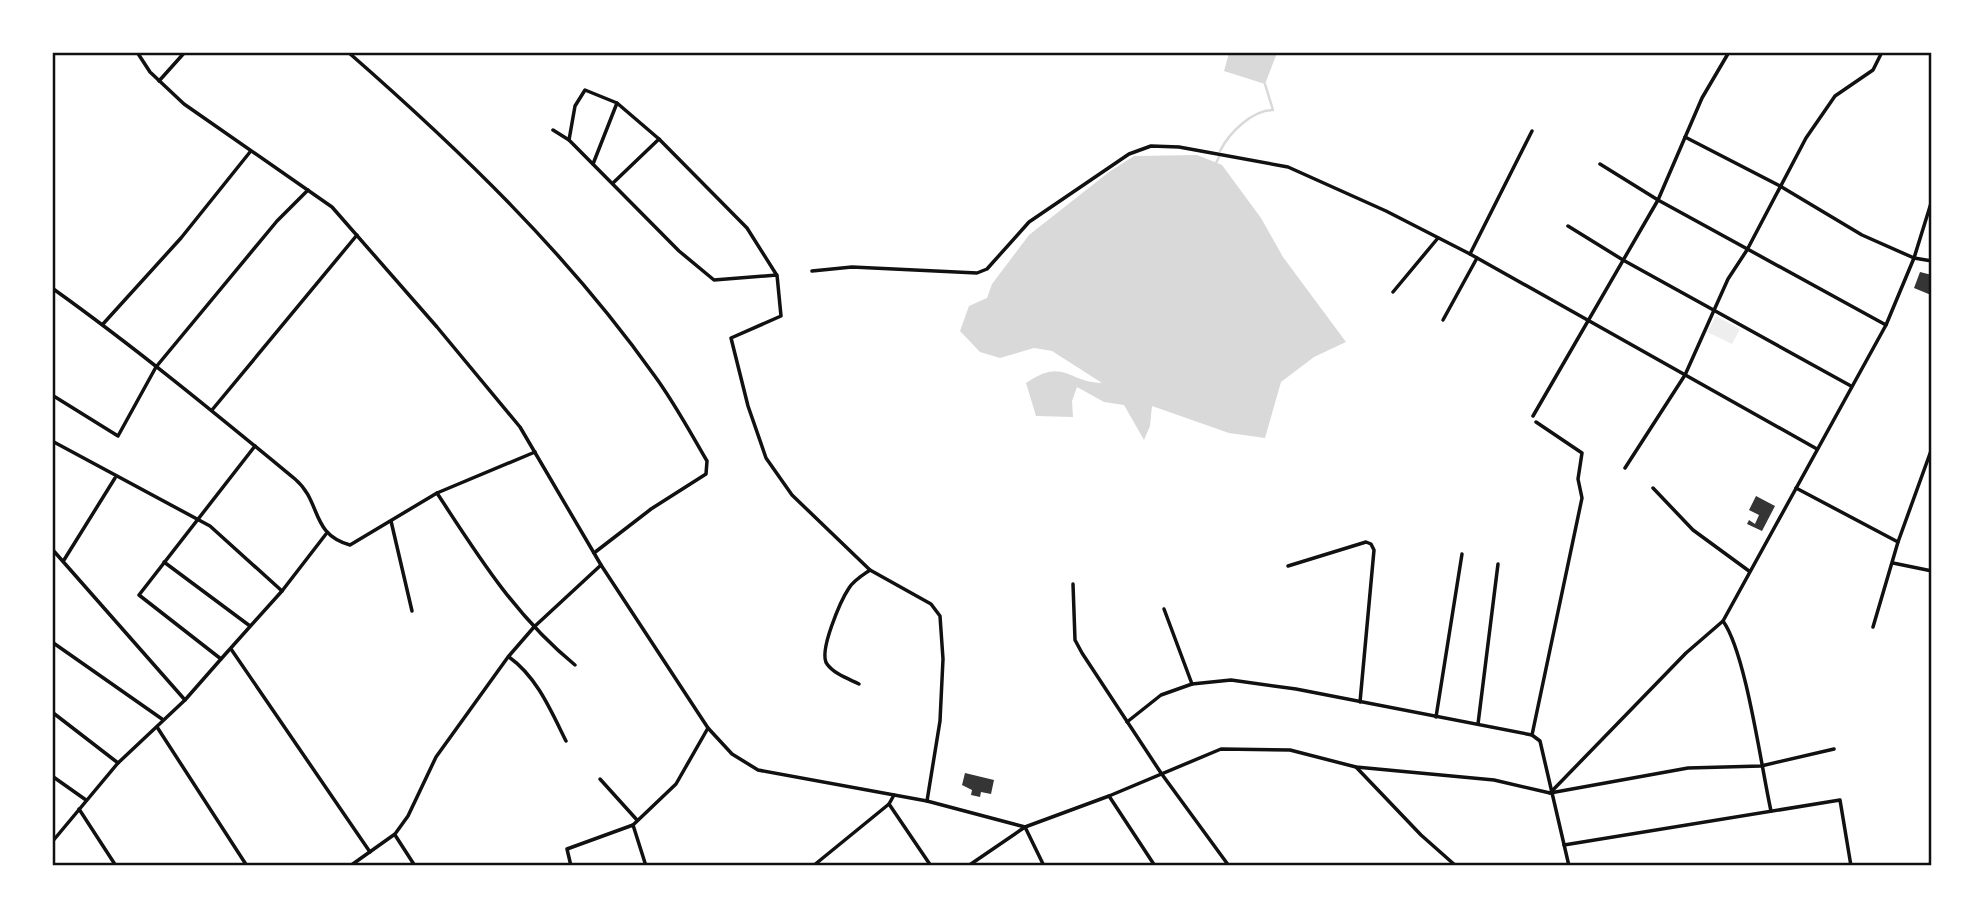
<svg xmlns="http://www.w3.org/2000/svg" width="1984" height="918" viewBox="0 0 1984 918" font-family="'Space Grotesk',sans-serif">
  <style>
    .green { fill: #eee }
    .water { fill: #d9d9d9 }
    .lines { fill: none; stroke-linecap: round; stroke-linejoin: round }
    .stream { stroke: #d9d9d9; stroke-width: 2.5 }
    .building { fill: #353535 }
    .minor { stroke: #111; stroke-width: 3.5 }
    .neatline { fill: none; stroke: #111; stroke-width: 2.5 }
  </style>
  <rect width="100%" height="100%" fill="#fff"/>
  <!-- green -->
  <polygon class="green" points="1716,316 1740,329 1732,344 1707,332"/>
  <!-- water -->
  <g class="water">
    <polygon points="1229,53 1277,53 1265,84 1224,71"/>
    <path d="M1197,155L1222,165L1261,218L1283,257L1346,342L1314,357L1281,382L1265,438L1229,433L1152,406L1150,426L1144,440L1124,405L1104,402L1077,387L1072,401L1073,417L1036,416L1026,383C1064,357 1067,382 1102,383L1052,351L1034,348L1000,358L980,352L960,331L969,306L987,298L992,284L1029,235L1109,172L1134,156Z"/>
  </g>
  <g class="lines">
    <!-- stream -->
    <g class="stream">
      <path d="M1220,151C1229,133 1252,110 1273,110L1265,84"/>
      <polyline points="1216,163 1219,157"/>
    </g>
  </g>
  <!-- building -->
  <g class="building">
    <polygon points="1920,272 1932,275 1931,295 1914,288"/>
    <polygon points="1756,496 1775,506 1762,531 1747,524 1749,520 1755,524 1759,515 1749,510"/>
    <polygon points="965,773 994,780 991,794 981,792 980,797 971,795 972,790 962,785"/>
  </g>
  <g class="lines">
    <!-- minor -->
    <g class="minor">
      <polyline points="137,52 150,72 184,104 332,207 437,327 520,427 601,565 708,728 732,754 758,770 927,801 1025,827 1109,796 1221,749 1290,750 1356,767 1494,780 1550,793 1686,653 1723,621 1886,325 1914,258 1932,200"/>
      <path d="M348,52C460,150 568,254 654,375C674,402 690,432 707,461L706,474L651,509L594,553"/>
      <polyline points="159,81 185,52"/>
      <polyline points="553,130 569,140 679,251 714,280 777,275 781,316 731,338 748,406 766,458 792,495 870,570 931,604 940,616 943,659 940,721 927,801"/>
      <polyline points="1685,137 1780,186 1862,235 1914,258 1932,261"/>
      <polyline points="659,139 747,228 776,274"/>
      <polyline points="569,140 575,106 585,90 617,103 593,164"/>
      <polyline points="1600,164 1658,200 1886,325"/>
      <polyline points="613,183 659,139 617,103"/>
      <polyline points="1568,226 1623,260 1851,386"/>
      <polyline points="1470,254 1532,131"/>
      <polyline points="812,271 852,267 977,273 987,269 1029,222 1129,154 1151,146 1179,147 1288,167 1386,211 1470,254 1817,449"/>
      <path d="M52,288C136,348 216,414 295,479C322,502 310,534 350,545L437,493L535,452"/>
      <polyline points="1393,292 1438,238"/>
      <polyline points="1443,320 1477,258"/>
      <polyline points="103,324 181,238 250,152"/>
      <polyline points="52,395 118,436 156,367 277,221 308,190"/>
      <polyline points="212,410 357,235"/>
      <polyline points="1533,416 1658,200 1702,98 1729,52"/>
      <polyline points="52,441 210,526 282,591"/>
      <polyline points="1625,468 1685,375 1728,279 1747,250 1806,138 1835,96 1873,70 1882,52"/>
      <polyline points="1653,488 1693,530 1749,571"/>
      <polyline points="1796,488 1898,542"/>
      <path d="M437,493C478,556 516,617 575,665"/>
      <polyline points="391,521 412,611"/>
      <polyline points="52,549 185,700"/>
      <polyline points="64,560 115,478"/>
      <polyline points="164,562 250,626"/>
      <polyline points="1893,563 1932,571"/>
      <polyline points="1288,566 1366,542 1371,544 1374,550 1360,702"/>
      <polyline points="1073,584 1075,640 1082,653 1161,773 1229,866"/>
      <polyline points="1164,609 1192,684"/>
      <path d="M1723,621C1746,653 1761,766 1771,811"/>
      <polyline points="1873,627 1898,542 1932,448"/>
      <polyline points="52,642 162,719"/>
      <polyline points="231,649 370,852"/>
      <path d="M509,657C537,677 551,711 566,741"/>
      <polyline points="221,659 139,595 255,446"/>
      <path d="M859,684C849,679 834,674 827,664C818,652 841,600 849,588C854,580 863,575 870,570"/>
      <polyline points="52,712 118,763"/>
      <polyline points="1436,717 1462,554"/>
      <polyline points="1127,722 1161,695 1192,684 1231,680 1296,689 1532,735 1540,741 1569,866"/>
      <polyline points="1478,724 1498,564"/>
      <polyline points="157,727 247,866"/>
      <polyline points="1532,735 1582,498 1578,479 1582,453 1536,422"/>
      <polyline points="1356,767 1421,835 1456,866"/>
      <polyline points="52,776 86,800"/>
      <polyline points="600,779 637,820"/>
      <polyline points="1550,793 1688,768 1761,766 1834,749"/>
      <polyline points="1109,796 1155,866"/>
      <polyline points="889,804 931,866"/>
      <polyline points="79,809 116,866"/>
      <polyline points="633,825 646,866"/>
      <polyline points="395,835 415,866"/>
      <polyline points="52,842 118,763 185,700 221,659 282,591 326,534"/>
      <polyline points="1564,845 1840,800 1851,866"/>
      <polyline points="350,866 395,834 408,816 436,757 508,657 534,627 601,565"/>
      <polyline points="571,866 567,849 633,825 676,784 708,728"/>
      <polyline points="813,866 889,804 894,795"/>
      <polyline points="968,866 1025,827 1044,866"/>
      <polyline points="1930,866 1932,854"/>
    </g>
  </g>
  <!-- border -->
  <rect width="1984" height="918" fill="none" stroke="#ffffff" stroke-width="108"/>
  <rect x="54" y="54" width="1876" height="810" class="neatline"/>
</svg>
